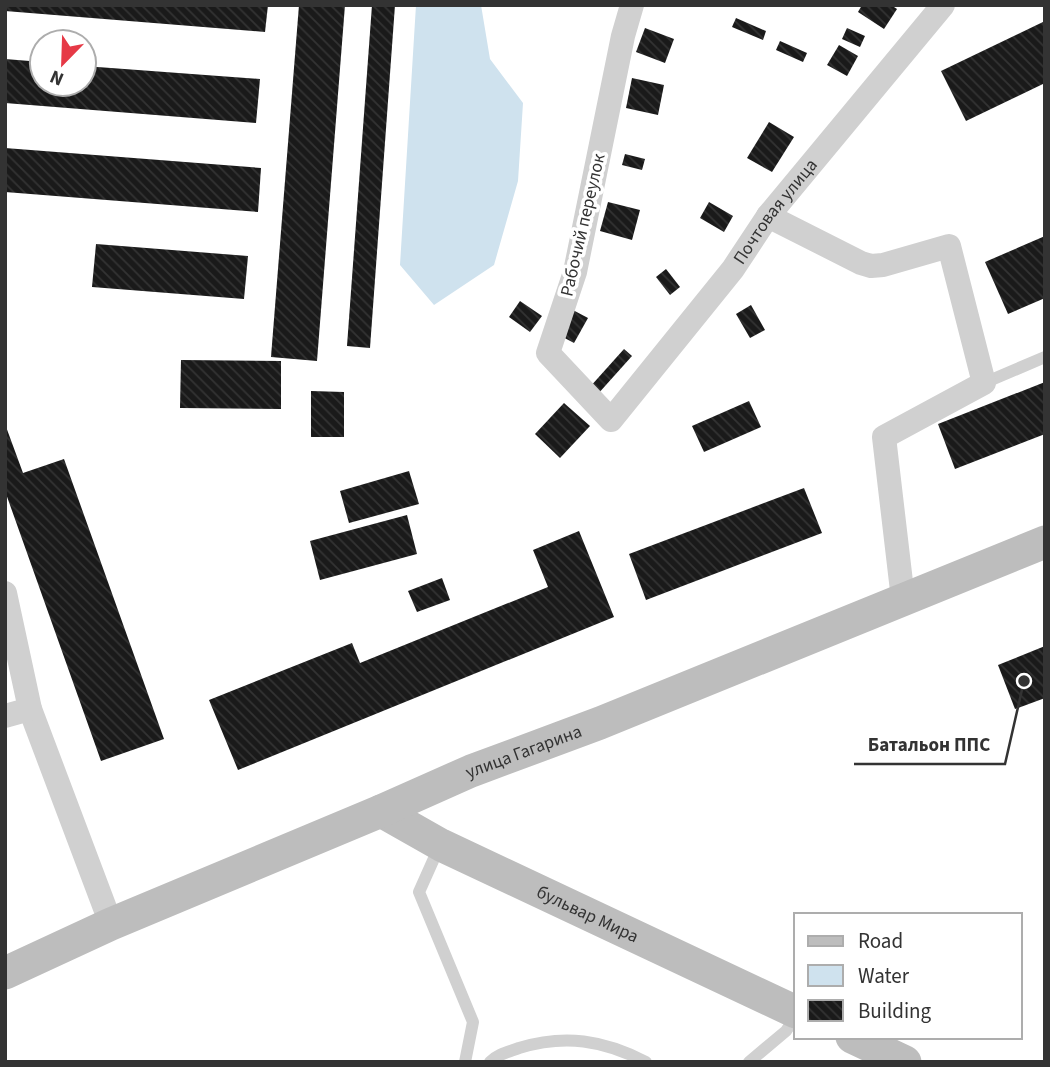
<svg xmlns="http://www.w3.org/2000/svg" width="1050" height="1067" viewBox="0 0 1050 1067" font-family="'Source Sans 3',sans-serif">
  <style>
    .water { fill: #cfe2ee }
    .building { fill: url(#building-back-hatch) }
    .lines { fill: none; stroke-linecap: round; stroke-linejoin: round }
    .service { stroke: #d0d0d0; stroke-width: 12 }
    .minor { stroke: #d0d0d0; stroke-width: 24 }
    .secondary { stroke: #bdbdbd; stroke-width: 33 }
    .labels { text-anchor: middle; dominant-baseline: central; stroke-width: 7; stroke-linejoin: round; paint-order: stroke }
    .street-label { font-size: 18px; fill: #333; stroke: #fff }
    .leader { fill: none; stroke: #333; stroke-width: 2.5 }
    .callout-dot { fill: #333; stroke: #fff; stroke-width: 2.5 }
    .callout-label { font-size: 19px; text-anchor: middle; font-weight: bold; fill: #333; stroke: #fff; stroke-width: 7; stroke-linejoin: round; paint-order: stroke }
  </style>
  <defs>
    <pattern id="building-back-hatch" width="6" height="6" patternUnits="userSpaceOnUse" patternTransform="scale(1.75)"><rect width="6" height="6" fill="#1a1a1a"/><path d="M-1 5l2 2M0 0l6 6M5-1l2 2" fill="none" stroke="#333"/></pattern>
  </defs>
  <rect width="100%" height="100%" fill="#fff"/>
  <!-- water -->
  <polygon class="water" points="416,5 481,5 490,59 523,103 518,181 494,265 434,305 400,265"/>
  <!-- building -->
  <g class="building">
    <polygon points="5,5 268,5 265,32 5,11"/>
    <polygon points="299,5 345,5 317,361 271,357"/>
    <polygon points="372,5 395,5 370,348 347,346"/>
    <polygon points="862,5 891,5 897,9 884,29 858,12"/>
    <polygon points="736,18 766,31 763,40 732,27"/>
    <polygon points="1045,21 1045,83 966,121 941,71"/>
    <polygon points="645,28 674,39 665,63 636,52"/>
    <polygon points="847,28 865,36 860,47 842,39"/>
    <polygon points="780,41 807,53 803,62 776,50"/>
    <polygon points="839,45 858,56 847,76 827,65"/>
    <polygon points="5,59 42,62 42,84 84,84 84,66 260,79 256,123 5,103"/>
    <polygon points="632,78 664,85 658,115 626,108"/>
    <polygon points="769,122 794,137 772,172 747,158"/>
    <polygon points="5,148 261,168 258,212 5,192"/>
    <polygon points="625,154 645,159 642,170 622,165"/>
    <polygon points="608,202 640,210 632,240 600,231"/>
    <polygon points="709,202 733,216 724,232 700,218"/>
    <polygon points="1045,236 1045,298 1008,314 985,262"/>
    <polygon points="96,244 248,256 244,299 92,287"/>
    <polygon points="666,269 680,287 670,295 656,277"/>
    <polygon points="520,301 542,316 530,332 509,317"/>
    <polygon points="751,305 765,330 750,338 736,314"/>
    <polygon points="571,309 588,318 574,343 557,334"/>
    <polygon points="624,349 632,356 597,395 589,388"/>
    <polygon points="181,360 281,361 281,409 180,408"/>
    <polygon points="1045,382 1045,434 955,469 938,424"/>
    <polygon points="311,391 344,392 344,437 311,437"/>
    <polygon points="749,401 761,427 704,452 692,426"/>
    <polygon points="564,403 590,426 560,458 535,434"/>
    <polygon points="5,424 23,473 64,459 164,739 101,761 5,491"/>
    <polygon points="409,471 419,504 349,523 340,491"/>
    <polygon points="804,488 822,533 646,600 629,554"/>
    <polygon points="407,515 417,554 320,580 310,541"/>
    <polygon points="579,531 614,617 238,770 209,700 352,643 360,663 548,587 533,550"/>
    <polygon points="442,578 450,600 417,612 408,591"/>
    <polygon points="1045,646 1045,698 1015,709 998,665"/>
  </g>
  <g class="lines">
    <!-- service -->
    <g class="service">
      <polyline points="984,383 1045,357"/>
      <polyline points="440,845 419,892 473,1022 465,1062"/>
      <path d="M490,1062C498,1054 508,1052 519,1048C565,1034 603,1040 646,1062"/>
      <polyline points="749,1062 786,1031 796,1016"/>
    </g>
    <!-- minor -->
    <g class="minor">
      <path id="s1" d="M632,5L623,36L575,272L548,353L611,420L733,269L768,216L943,5"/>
      <polyline points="768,216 861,263 871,266 883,265 949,246 984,383 884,437 903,599"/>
      <polyline points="5,593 30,709 111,924"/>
      <polyline points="5,716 30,709"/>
    </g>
    <!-- secondary -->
    <g class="secondary">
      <path id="s2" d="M381,811L441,845L796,1012"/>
      <path id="s3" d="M5,973L111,924L381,811L471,771L600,723L1045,542"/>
      <polyline points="852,1037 905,1062"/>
    </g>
  </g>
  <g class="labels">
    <!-- street labels -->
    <g class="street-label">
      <text stroke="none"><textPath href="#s1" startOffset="716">Почтовая улица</textPath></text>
      <text transform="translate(583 225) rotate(-77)">Рабочий переулок</text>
      <text stroke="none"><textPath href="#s3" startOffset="564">улица Гагарина</textPath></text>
      <text stroke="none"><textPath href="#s2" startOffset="231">бульвар Мира</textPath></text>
    </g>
  </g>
  <!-- callouts -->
  <path class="leader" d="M1024 681L1005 764H854"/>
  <circle class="callout-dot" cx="1024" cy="681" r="7"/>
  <g class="callout-label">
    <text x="929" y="751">Батальон ППС</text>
  </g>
  <!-- border -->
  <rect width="1050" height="1067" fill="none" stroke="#333333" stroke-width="14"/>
  <!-- legend -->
  <rect x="794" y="913" width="228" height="126" fill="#ffffff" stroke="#adadad" stroke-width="2"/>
  <rect x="808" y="936" width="35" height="10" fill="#bdbdbd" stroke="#adadad" stroke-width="2"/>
  <text x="858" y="948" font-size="21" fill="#333333">Road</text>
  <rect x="808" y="965" width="35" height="21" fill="#cfe2ee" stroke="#adadad" stroke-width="2"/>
  <text x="858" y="983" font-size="21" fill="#333333">Water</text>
  <rect x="808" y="1000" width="35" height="21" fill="url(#building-back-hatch)" stroke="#adadad" stroke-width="2"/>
  <text x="858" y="1018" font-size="21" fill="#333333">Building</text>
  <!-- north arrow -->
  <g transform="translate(63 63) rotate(203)"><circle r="33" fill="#ffffff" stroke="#adadad" stroke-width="2"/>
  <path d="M0-5L12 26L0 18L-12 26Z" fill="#e63946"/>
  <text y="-10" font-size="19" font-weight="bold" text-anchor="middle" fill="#333333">N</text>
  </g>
</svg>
